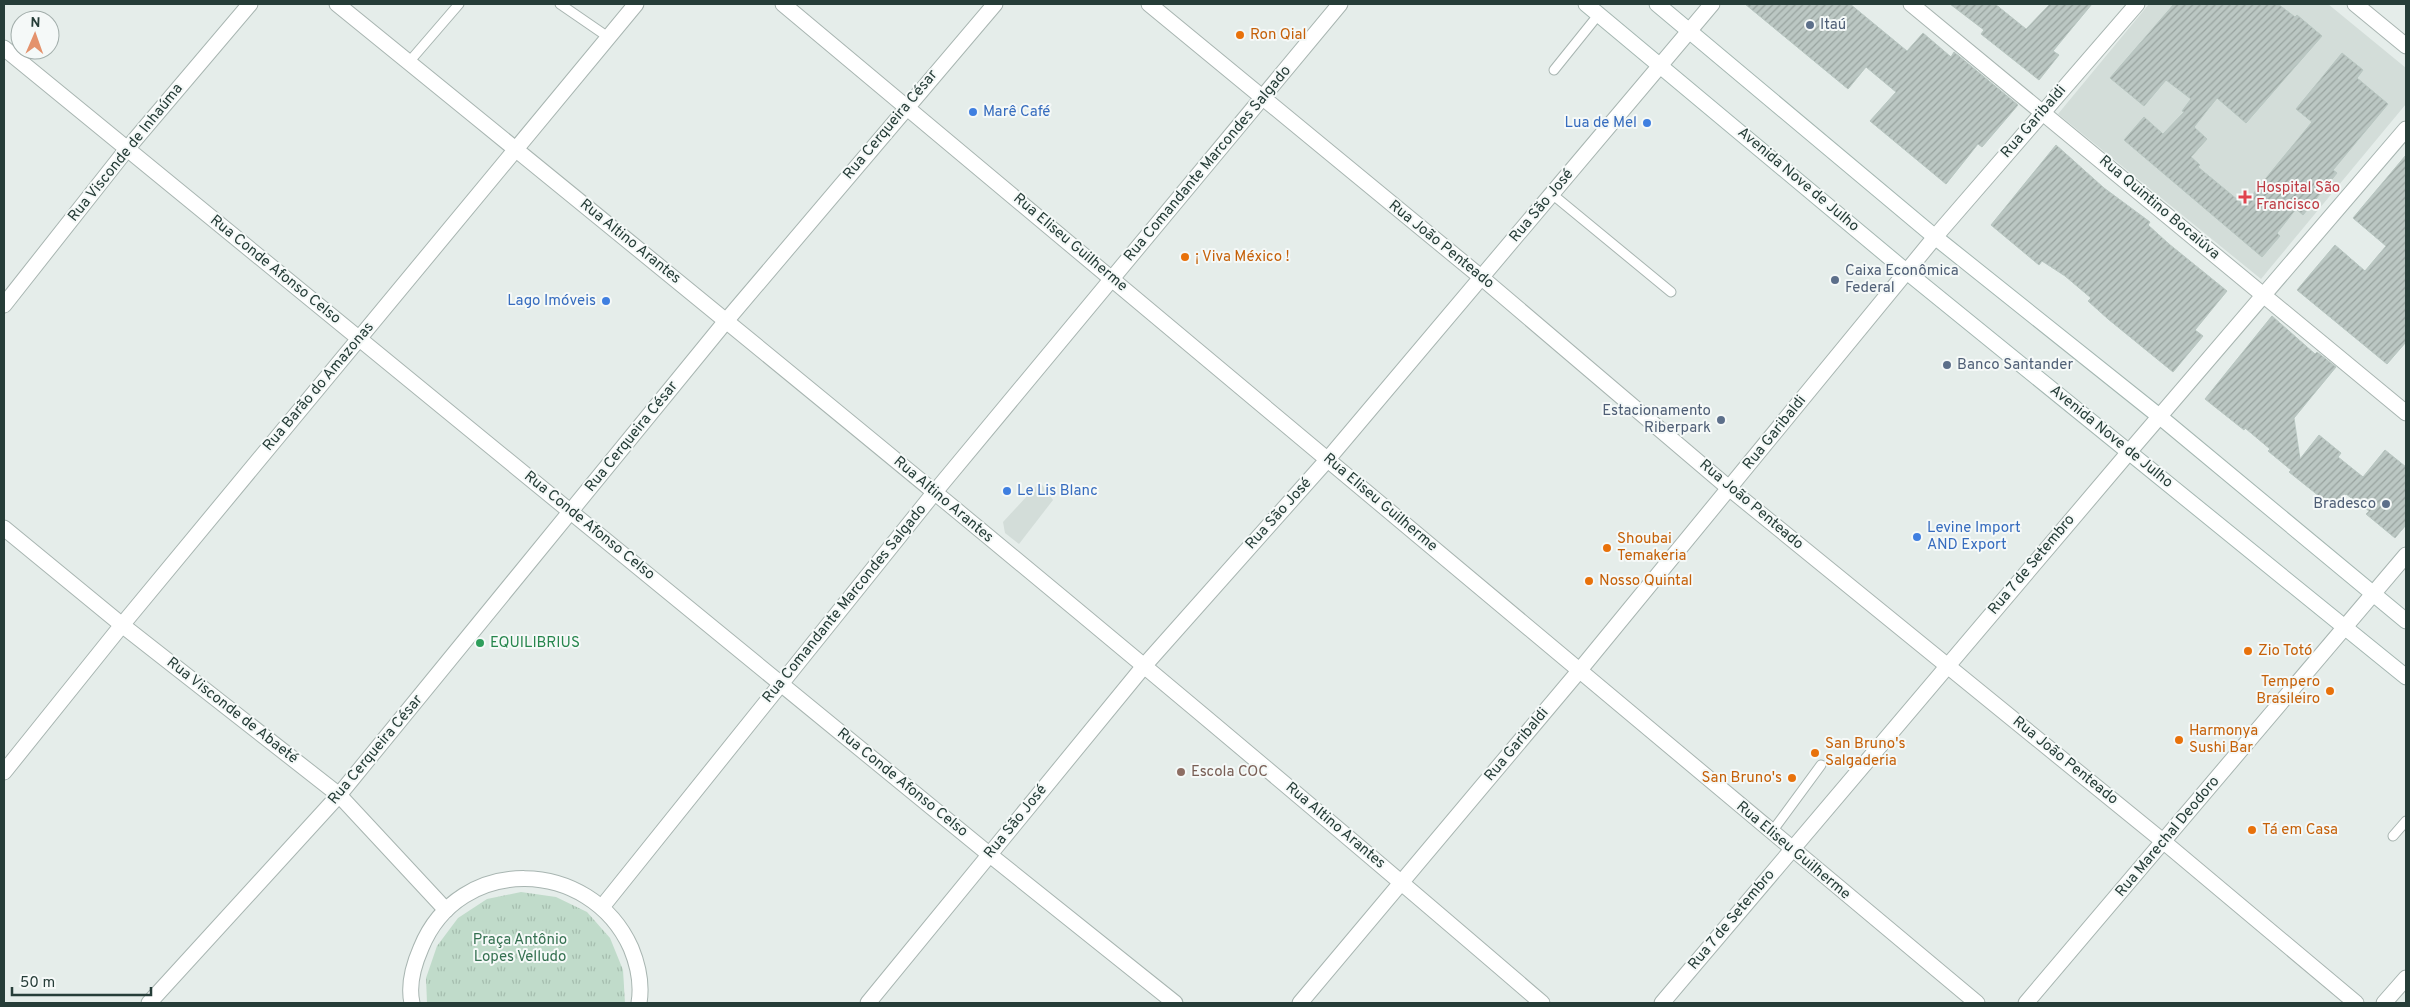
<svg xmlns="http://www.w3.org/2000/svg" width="2410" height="1007" viewBox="0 0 2410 1007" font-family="Overpass,sans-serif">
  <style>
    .built { fill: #d3ddd9 }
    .grass { fill: url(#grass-tufts) }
    .building { fill: url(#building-hatch); stroke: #b8c6c1 }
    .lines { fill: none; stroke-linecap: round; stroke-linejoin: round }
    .lane-casing { stroke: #a8b5b1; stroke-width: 11 }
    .street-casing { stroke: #a8b5b1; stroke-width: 17 }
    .secondary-casing { stroke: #a5b7b2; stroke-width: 17 }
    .lane { stroke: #fff; stroke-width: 9 }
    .street { stroke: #fff; stroke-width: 15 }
    .secondary { stroke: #fff; stroke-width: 15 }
    .service-dot { fill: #5c6f8a; stroke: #f5f9f8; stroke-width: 2 }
    .food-dot { fill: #e8710a; stroke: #f5f9f8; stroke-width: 2 }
    .shop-dot { fill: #3f7fe0; stroke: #f5f9f8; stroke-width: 2 }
    .health-dot { fill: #e0444e; stroke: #f5f9f8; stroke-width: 2 }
    .leisure-dot { fill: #2e9e5b; stroke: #f5f9f8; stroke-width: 2 }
    .education-dot { fill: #8d6e63; stroke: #f5f9f8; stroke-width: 2 }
    .labels { text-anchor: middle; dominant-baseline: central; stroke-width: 4; stroke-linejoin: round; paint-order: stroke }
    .service-label { font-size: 15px; fill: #4e5e75; stroke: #f5f9f8; text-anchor: start }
    .food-label { font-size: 15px; fill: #c56008; stroke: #f5f9f8; text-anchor: start }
    .shop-label { font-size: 15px; fill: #366cbe; stroke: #f5f9f8; text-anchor: start }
    .street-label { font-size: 15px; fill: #263d38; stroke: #f5f9f8 }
    .health-label { font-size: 15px; fill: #be3a42; stroke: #f5f9f8; text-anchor: start }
    .leisure-label { font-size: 15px; fill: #27864d; stroke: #f5f9f8; text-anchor: start }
    .education-label { font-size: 15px; fill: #785e54; stroke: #f5f9f8; text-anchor: start }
    .park-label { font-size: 15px; fill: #347050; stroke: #f5f9f8 }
  </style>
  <defs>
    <pattern id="grass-tufts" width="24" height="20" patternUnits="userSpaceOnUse" patternTransform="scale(1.25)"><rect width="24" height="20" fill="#c0dbca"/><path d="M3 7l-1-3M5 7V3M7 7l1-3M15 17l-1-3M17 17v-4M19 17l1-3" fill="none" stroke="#a5bdae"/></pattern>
    <pattern id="building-hatch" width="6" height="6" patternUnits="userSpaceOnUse" patternTransform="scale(1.25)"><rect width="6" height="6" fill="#bbc7c3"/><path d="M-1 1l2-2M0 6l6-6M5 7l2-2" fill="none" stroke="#98a39f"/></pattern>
  </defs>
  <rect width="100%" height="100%" fill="#e5edea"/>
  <!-- built -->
  <g class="built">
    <polygon points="2149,4 2328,4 2406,68 2406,104 2261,279 2058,114"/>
    <polygon points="1040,482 1053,500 1019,544 1005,533 1003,522"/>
  </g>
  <!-- grass -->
  <polygon class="grass" points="521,892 556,897 587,912 610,938 623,970 625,1003 427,1003 426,978 437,946 458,918 487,899"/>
  <!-- building -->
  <g class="building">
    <polygon points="1745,4 1850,4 1907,51 1923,33 1951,57 1954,52 2018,105 1982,147 1978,144 1946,184 1870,121 1896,92 1866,67 1848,89"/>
    <polygon points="1950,4 1995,4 2026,29 2050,4 2092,4 2053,51 2059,55 2039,80 1981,34 1984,30"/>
    <polygon points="2174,4 2278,4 2295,17 2297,15 2322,36 2246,123 2217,98 2194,127 2207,139 2191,157 2200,165 2198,167 2244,205 2312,122 2296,109 2342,53 2363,70 2357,78 2388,104 2333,170 2337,173 2303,215 2296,209 2277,233 2280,236 2262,257 2124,140 2144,117 2163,134 2184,112 2182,111 2191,99 2166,80 2144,106 2110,78"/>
    <polygon points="2056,145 2104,188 2150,222 2148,225 2169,244 2227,291 2195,330 2203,336 2173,372 2108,319 2088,301 2091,298 2065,276 2042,261 2039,265 1991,225"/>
    <polygon points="2406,155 2406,342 2387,364 2297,290 2335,245 2365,271 2386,246 2353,218"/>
    <polygon points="2272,316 2315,354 2317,352 2336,367 2294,418 2300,459 2319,435 2341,453 2338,457 2363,477 2385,450 2406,467 2406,525 2395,538 2366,514 2369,511 2346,494 2334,508 2289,472 2291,470 2268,451 2270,449 2245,428 2244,430 2205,399"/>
  </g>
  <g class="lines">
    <defs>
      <g id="lane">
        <polyline points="560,4 608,37"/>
        <polyline points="409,62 459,4"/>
        <polyline points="1554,70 1599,14"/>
        <polyline points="1552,194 1671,292"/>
        <polyline points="1771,833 1821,765"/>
        <polyline points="2393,836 2406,821"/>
      </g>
      <g id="street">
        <path d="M337,4C742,333 1147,663 1542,1003"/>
        <polyline points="783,4 1977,1003"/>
        <polyline points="1149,4 1482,278 1730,489 2164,842 2356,1003"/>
        <polyline points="1911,4 2406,413"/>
        <polyline points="2355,4 2406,46"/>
        <polyline points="4,48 990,855 1175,1003"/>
        <polyline points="4,305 127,149 250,4"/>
        <polyline points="4,528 122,625 339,795 446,910"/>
        <polyline points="4,772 122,625 636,4"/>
        <polyline points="602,907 934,493 1340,4"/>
        <polyline points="149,1003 339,795 726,321 995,4"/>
        <path d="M412,1003C408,985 414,964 421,948C459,854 590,857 631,948C638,965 642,985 639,1003"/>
        <polyline points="868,1003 1144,666 1328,459 1712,4"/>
        <polyline points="1300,1003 1579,671 1935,237 2137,4"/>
        <polyline points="1662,1003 2129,452 2406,129"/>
        <polyline points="2026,1003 2406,555"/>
        <polyline points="2384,1003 2406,978"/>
      </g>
      <g id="secondary">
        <polyline points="1586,4 1907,272 2406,677"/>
        <polyline points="1657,4 1935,237 2159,416 2406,621"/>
      </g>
    </defs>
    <!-- lane casing -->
    <use href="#lane" class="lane-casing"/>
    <!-- street casing -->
    <use href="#street" class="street-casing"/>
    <!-- secondary casing -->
    <use href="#secondary" class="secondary-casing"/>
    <!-- lane -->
    <use href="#lane" class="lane"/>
    <!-- street -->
    <use href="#street" class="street"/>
    <!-- secondary -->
    <use href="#secondary" class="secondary"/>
  </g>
  <!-- markers -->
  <g class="service-dot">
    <circle cx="1810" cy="25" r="5"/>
    <circle cx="1835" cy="280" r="5"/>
    <circle cx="1947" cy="365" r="5"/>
    <circle cx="1721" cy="420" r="5"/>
    <circle cx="2386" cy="504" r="5"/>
  </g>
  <g class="food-dot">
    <circle cx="1240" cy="35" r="5"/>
    <circle cx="1185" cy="257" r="5"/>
    <circle cx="1607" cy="548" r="5"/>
    <circle cx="1589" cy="581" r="5"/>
    <circle cx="2248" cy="651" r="5"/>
    <circle cx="2330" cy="691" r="5"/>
    <circle cx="2179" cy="740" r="5"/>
    <circle cx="1815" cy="753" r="5"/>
    <circle cx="1792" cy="778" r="5"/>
    <circle cx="2252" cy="830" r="5"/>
  </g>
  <g class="shop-dot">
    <circle cx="973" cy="112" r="5"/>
    <circle cx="1647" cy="123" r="5"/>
    <circle cx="606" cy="301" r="5"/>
    <circle cx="1007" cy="491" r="5"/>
    <circle cx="1917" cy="537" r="5"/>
  </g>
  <path class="health-dot" d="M2242.5 189.5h5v5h5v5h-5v5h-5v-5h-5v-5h5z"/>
  <circle class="leisure-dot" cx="480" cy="643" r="5"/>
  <circle class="education-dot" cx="1181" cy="772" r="5"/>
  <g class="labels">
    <!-- service labels -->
    <g class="service-label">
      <text x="1820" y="25">Itaú</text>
      <text x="1845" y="271">Caixa Econômica<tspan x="1845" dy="17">Federal</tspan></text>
      <text x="1957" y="365">Banco Santander</text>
      <text x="1711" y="411" text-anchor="end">Estacionamento<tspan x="1711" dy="17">Riberpark</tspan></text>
      <text x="2376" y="504" text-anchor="end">Bradesco</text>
    </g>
    <!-- food labels -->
    <g class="food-label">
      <text x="1250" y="35">Ron Qial</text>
      <text x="1195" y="257">¡ Viva México !</text>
      <text x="1617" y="539">Shoubai<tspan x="1617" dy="17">Temakeria</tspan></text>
      <text x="1599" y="581">Nosso Quintal</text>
      <text x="2258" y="651">Zio Totó</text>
      <text x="2320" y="682" text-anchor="end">Tempero<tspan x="2320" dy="17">Brasileiro</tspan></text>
      <text x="2189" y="731">Harmonya<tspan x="2189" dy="17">Sushi Bar</tspan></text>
      <text x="1825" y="744">San Bruno's<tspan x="1825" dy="17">Salgaderia</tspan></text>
      <text x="1782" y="778" text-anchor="end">San Bruno's</text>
      <text x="2262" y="830">Tá em Casa</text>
    </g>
    <!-- shop labels -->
    <g class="shop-label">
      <text x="983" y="112">Marê Café</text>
      <text x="1637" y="123" text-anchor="end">Lua de Mel</text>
      <text x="596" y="301" text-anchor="end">Lago Imóveis</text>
      <text x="1017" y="491">Le Lis Blanc</text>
      <text x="1927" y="528">Levine Import<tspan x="1927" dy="17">AND Export</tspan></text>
    </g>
    <!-- street labels -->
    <g class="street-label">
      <text transform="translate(2034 122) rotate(-49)">Rua Garibaldi</text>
      <text transform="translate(891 125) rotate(-50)">Rua Cerqueira César</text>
      <text transform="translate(126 153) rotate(-51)">Rua Visconde de Inhaúma</text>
      <text transform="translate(1208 164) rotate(-50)">Rua Comandante Marcondes Salgado</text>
      <text transform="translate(1798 180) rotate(40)">Avenida Nove de Julho</text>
      <text transform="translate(1542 206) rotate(-50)">Rua São José</text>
      <text transform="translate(2159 208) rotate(40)">Rua Quintino Bocaiúva</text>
      <text transform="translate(630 242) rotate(39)">Rua Altino Arantes</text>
      <text transform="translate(1070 243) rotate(40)">Rua Eliseu Guilherme</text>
      <text transform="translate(1441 245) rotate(39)">Rua João Penteado</text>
      <text transform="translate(275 270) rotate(39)">Rua Conde Afonso Celso</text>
      <text transform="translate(319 387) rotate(-50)">Rua Barão do Amazonas</text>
      <text transform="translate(1775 433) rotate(-51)">Rua Garibaldi</text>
      <text transform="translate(632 437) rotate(-51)">Rua Cerqueira César</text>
      <text transform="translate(2111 437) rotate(39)">Avenida Nove de Julho</text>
      <text transform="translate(943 500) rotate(40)">Rua Altino Arantes</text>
      <text transform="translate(1380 503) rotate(40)">Rua Eliseu Guilherme</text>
      <text transform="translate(1751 505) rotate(40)">Rua João Penteado</text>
      <text transform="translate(1279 514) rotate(-48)">Rua São José</text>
      <text transform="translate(589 526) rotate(39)">Rua Conde Afonso Celso</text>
      <text transform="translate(2032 565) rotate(-50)">Rua 7 de Setembro</text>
      <text transform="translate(845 604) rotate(-51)">Rua Comandante Marcondes Salgado</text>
      <text transform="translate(232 711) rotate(38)">Rua Visconde de Abaeté</text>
      <text transform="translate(1517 745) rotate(-50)">Rua Garibaldi</text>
      <text transform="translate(376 750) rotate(-50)">Rua Cerqueira César</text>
      <text transform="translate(2065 761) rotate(39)">Rua João Penteado</text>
      <text transform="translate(902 783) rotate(39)">Rua Conde Afonso Celso</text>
      <text transform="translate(1016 822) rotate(-51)">Rua São José</text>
      <text transform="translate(1335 826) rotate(40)">Rua Altino Arantes</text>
      <text transform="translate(2168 837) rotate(-50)">Rua Marechal Deodoro</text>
      <text transform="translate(1793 851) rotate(40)">Rua Eliseu Guilherme</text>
      <text transform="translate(1732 920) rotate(-50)">Rua 7 de Setembro</text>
    </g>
    <!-- health labels -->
    <g class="health-label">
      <text x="2256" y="188">Hospital São<tspan x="2256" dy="17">Francisco</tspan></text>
    </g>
    <!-- leisure labels -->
    <g class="leisure-label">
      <text x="490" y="643">EQUILIBRIUS</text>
    </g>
    <!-- education labels -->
    <g class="education-label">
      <text x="1191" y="772">Escola COC</text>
    </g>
    <!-- park labels -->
    <g class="park-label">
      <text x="520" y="940">Praça Antônio<tspan x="520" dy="17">Lopes Velludo</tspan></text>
    </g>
  </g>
  <!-- border -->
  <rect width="2410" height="1007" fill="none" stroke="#263d38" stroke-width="10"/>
  <!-- north arrow -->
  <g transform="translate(35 35) rotate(2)"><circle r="24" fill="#f5f9f8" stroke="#a2aeab"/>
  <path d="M0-4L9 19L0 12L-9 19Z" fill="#e4926c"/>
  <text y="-8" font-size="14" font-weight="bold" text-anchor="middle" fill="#263d38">N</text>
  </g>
  <!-- scale -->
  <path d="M12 987v8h139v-8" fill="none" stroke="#263d38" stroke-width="2.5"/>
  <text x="20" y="987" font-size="15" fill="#263d38" stroke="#f5f9f8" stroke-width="4" paint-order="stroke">50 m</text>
</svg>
